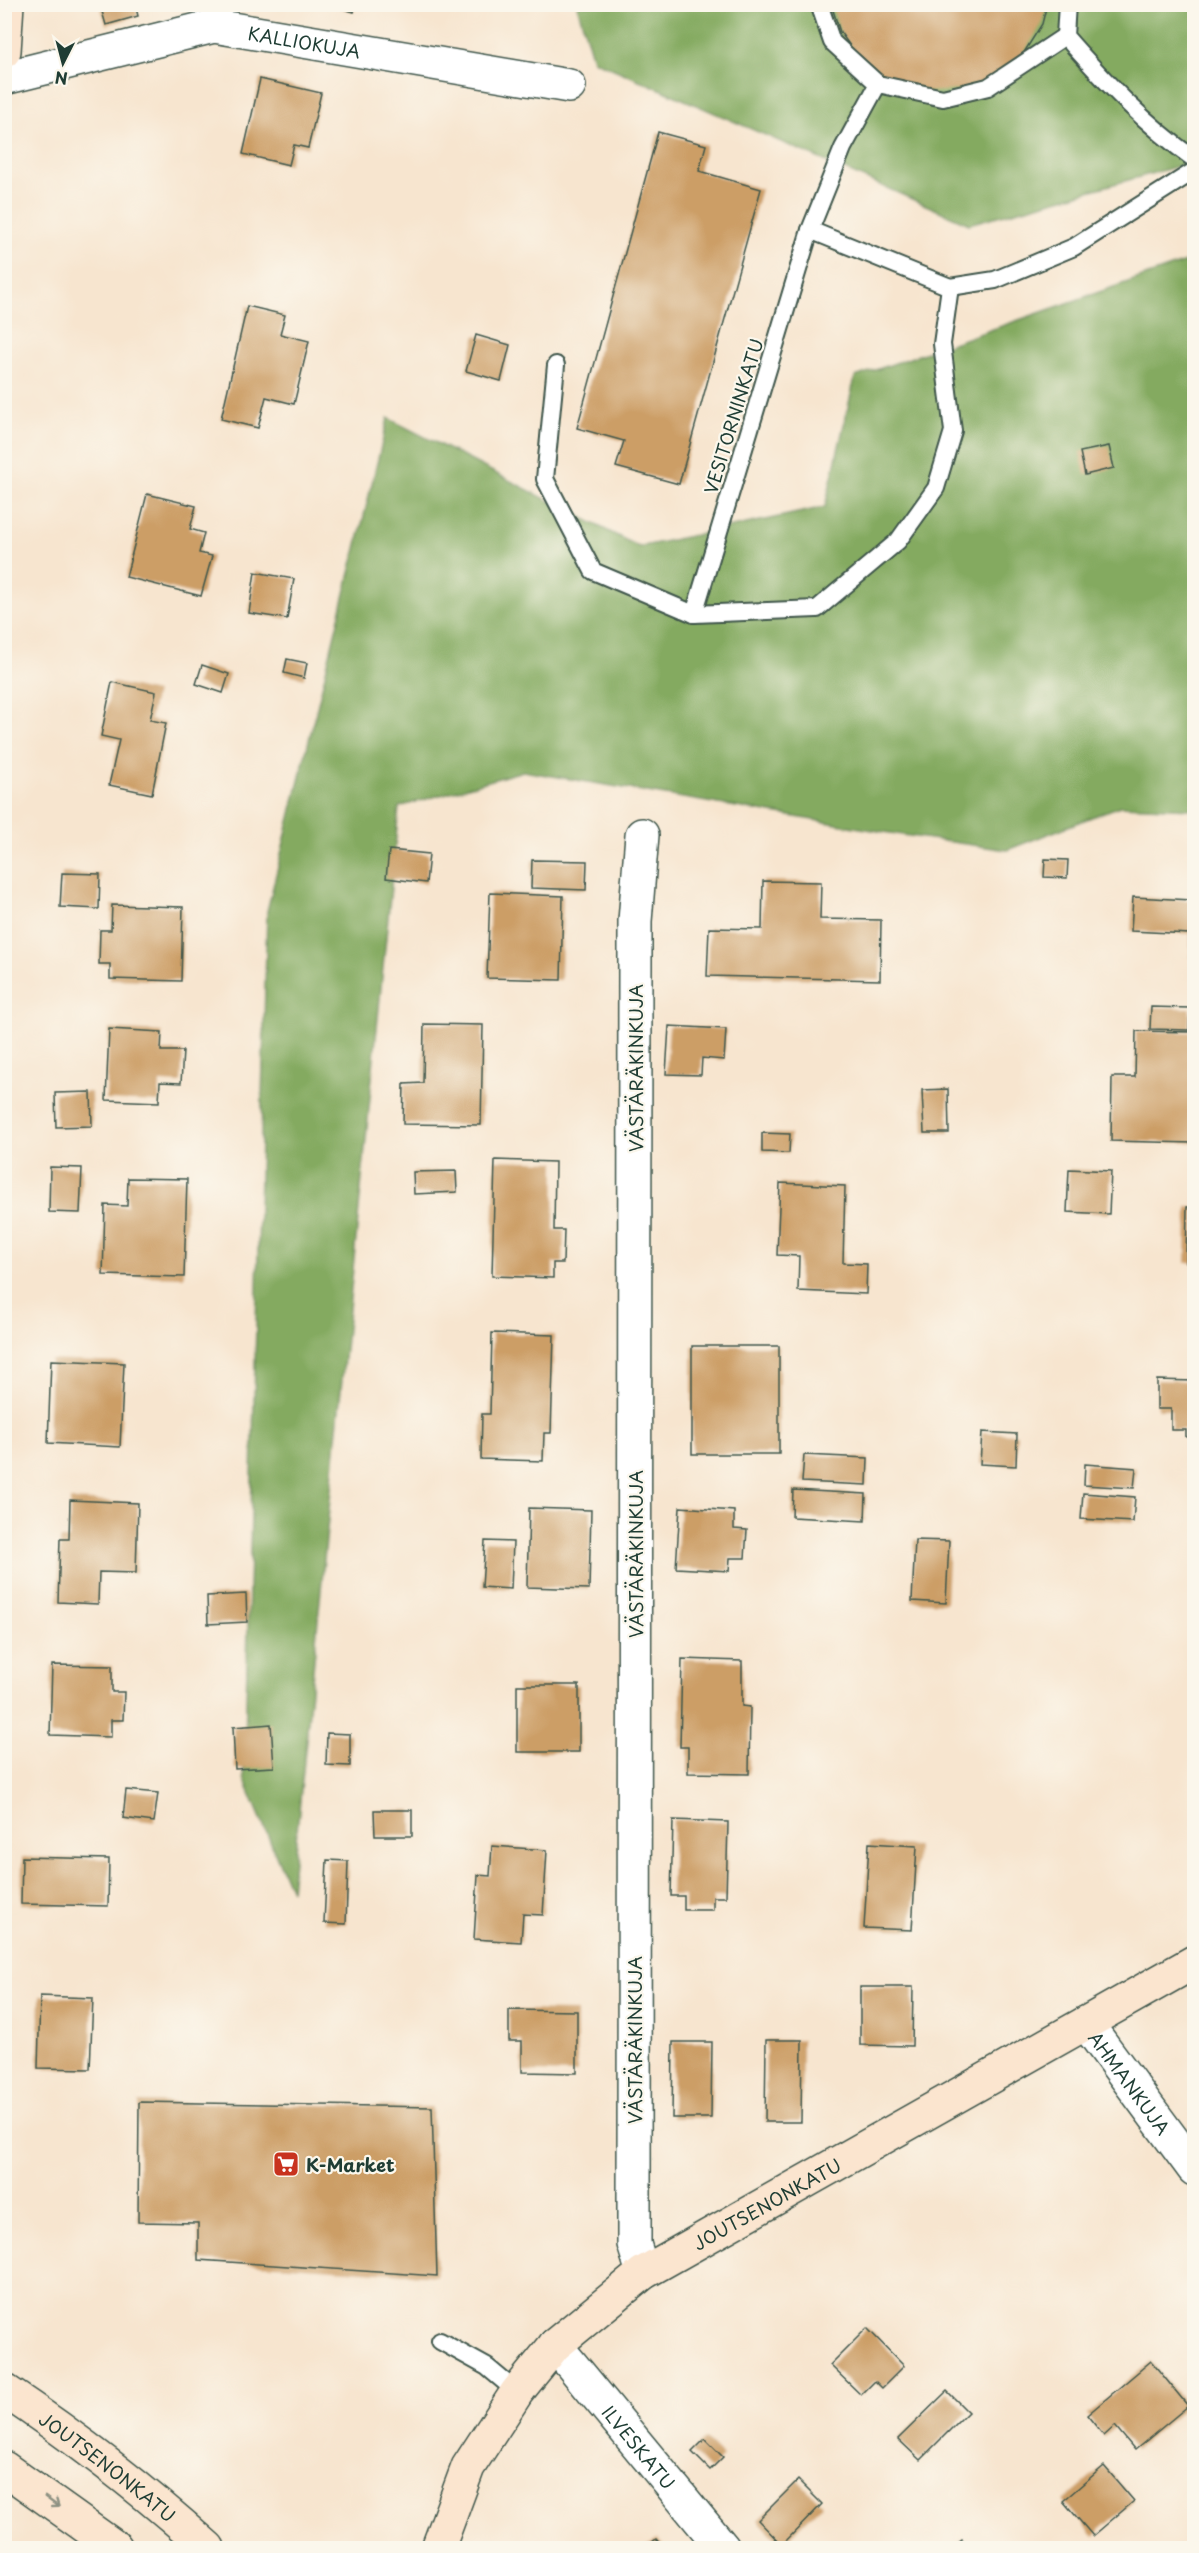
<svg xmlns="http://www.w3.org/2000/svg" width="1199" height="2553" viewBox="0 0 1199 2553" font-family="'Playpen Sans',sans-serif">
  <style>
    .forest { fill: #84aa60; stroke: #52744a; stroke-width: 1.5 }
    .building { fill: #cc9e66 }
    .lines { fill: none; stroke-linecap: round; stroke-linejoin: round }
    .lane-casing { stroke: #3f564b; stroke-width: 20 }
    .street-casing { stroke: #3f564b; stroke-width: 36 }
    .secondary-casing { stroke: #3f564b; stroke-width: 36 }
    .lane { stroke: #fff; stroke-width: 16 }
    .street { stroke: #fff; stroke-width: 33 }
    .secondary { stroke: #fbe5cf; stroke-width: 33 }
    .oneway { stroke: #8d9182 }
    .labels { text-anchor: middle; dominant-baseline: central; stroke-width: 4.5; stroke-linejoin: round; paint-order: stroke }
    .street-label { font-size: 18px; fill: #1f3d34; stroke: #fbf7ec }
    .poi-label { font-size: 18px; font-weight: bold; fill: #1f3d34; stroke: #fbf7ec; text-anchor: start }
  </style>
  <rect width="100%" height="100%" fill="#fbf7ec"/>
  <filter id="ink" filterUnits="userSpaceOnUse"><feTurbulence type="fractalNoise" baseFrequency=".0167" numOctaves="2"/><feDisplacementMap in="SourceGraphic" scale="12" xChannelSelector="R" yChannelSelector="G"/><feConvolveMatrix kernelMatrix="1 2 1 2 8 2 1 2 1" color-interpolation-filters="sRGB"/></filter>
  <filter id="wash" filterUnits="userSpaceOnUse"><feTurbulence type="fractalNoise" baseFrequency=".008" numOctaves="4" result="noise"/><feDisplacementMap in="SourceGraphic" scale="24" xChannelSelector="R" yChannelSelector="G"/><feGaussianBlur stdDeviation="1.35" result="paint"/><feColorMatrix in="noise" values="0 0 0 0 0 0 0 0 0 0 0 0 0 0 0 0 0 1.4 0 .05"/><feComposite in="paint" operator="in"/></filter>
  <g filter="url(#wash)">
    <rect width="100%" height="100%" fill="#f7e5cf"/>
    <!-- forest -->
    <g class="forest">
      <polygon points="577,5 1194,5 1194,162 969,224 593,60"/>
      <polygon points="1194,259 1194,809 1120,806 1007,850 896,834 523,771 399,807 291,1891 244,1778 267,911 388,418 639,547 825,507 855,377"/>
    </g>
    <g id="blocks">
      <!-- building -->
      <g class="building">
        <polygon points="117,4 135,4 138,16 106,25 101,8"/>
        <polygon points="327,4 356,4 354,12"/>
        <polygon points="831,4 1047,4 1042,24 1023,54 995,77 962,90 925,92 891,81 861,61 840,32"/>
        <polygon points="260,79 321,93 308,148 294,145 289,165 243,154"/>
        <polygon points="658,132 706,145 699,171 761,189 679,484 616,467 624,441 577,428"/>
        <polygon points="247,306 285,315 280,334 309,341 294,404 266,397 258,428 221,419"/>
        <polygon points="476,335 510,345 501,381 466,371"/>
        <polygon points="1109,446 1114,468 1085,475 1080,452"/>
        <polygon points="147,494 196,506 190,529 204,533 199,553 212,556 201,596 126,577"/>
        <polygon points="255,572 294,579 287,619 249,613"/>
        <polygon points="287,659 307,663 304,678 284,673"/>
        <polygon points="202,665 229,674 223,693 196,684"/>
        <polygon points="112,682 156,692 150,720 166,723 152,794 109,785 119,740 101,736"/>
        <polygon points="389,850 429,854 426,883 386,878"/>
        <polygon points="1045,859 1068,860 1067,878 1044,877"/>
        <polygon points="532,860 587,861 586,890 531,888"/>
        <polygon points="62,873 100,874 99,909 60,907"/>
        <polygon points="763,881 821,882 820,919 881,920 880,980 707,976 709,928 762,929"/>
        <polygon points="490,893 563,896 561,980 487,978"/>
        <polygon points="1133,897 1191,900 1190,911 1194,911 1194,958 1190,957 1190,934 1131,931"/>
        <polygon points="112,905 183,907 181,981 110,979 110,964 99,964 100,930 111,930"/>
        <polygon points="1151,1007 1190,1008 1189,1030 1150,1029"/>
        <polygon points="424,1024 483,1025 481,1125 403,1124 404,1084 423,1083"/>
        <polygon points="669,1026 726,1029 724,1060 702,1058 701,1075 666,1074"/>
        <polygon points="109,1029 162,1032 161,1051 183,1051 181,1083 160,1082 159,1102 106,1100"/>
        <polygon points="1136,1031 1194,1032 1194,1143 1111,1141 1112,1077 1135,1077"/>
        <polygon points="948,1089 949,1133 924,1133 922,1090"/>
        <polygon points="91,1092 92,1126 56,1127 55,1093"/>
        <polygon points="762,1133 790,1134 789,1153 762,1152"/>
        <polygon points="495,1160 555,1162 554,1230 564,1230 563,1263 553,1263 553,1278 492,1276"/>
        <polygon points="50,1167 82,1168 80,1213 49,1212"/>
        <polygon points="1069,1169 1111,1171 1109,1214 1067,1212"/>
        <polygon points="456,1171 457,1192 414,1194 413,1172"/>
        <polygon points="128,1178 187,1179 184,1277 103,1275 105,1205 127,1206"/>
        <polygon points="780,1183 845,1186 843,1263 867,1264 866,1294 798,1291 799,1256 777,1255"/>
        <polygon points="1187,1207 1194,1207 1194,1263 1186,1263"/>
        <polygon points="492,1333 554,1335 551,1433 544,1433 543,1461 481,1459 482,1414 490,1414"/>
        <rect x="692" y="1346" width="87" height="108"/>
        <polygon points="51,1360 124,1363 120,1447 48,1443"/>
        <polygon points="1157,1380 1194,1381 1194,1437 1186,1437 1186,1430 1171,1430 1171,1409 1157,1409"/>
        <polygon points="982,1432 1017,1434 1016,1466 980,1464"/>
        <polygon points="804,1455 868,1458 867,1485 802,1482"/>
        <polygon points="1085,1464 1136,1468 1134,1488 1084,1485"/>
        <polygon points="793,1490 866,1494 865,1521 792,1517"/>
        <polygon points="1083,1493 1135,1497 1133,1522 1081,1519"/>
        <polygon points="70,1500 138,1503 136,1573 99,1572 98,1604 58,1602 60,1539 69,1539"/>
        <polygon points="680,1507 734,1511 734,1529 747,1530 745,1558 730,1558 729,1571 676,1568"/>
        <polygon points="529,1508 591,1510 589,1589 527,1587"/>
        <polygon points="915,1540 949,1541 946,1603 912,1601"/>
        <polygon points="485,1541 513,1542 511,1589 482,1587"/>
        <polygon points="246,1594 247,1622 208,1624 207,1596"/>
        <polygon points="682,1659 742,1661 742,1706 750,1707 749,1774 688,1773 688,1747 680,1747"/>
        <polygon points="52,1665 112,1666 112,1692 124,1692 123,1720 111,1720 111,1737 50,1735"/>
        <rect x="517" y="1685" width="62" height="67"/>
        <polygon points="271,1724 274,1767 235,1769 233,1727"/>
        <polygon points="327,1733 350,1734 350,1766 326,1765"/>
        <polygon points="126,1790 158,1793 154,1822 123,1818"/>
        <polygon points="374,1810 412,1810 412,1836 375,1836"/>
        <polygon points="673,1820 728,1822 726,1897 713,1897 713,1910 684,1910 684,1896 671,1896"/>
        <polygon points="869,1843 917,1846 912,1930 864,1928"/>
        <polygon points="492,1846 547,1850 543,1915 523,1914 521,1942 474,1939 478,1875 490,1876"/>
        <polygon points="22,1857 109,1859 108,1906 21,1904"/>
        <polygon points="327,1860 348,1861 346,1924 324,1923"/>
        <polygon points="860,1987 913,1987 912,2046 860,2045"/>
        <polygon points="40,1996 93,1998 90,2069 38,2068"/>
        <polygon points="509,2010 577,2011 577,2073 522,2072 522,2041 509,2041"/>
        <polygon points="766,2040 802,2040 801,2122 765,2122"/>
        <polygon points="673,2042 712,2042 711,2118 672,2118"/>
        <polygon points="139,2102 432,2107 437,2276 198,2260 198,2223 138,2222"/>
        <polygon points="867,2328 904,2366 882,2388 875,2381 861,2395 830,2365"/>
        <polygon points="1151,2361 1188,2406 1135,2450 1115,2426 1104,2436 1087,2415"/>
        <polygon points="947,2391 968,2412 920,2460 898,2439"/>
        <polygon points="705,2439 723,2457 710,2470 692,2452"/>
        <polygon points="1104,2466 1134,2501 1093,2536 1063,2501"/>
        <polygon points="798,2480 822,2504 782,2545 758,2520"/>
        <polygon points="656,2539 664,2548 645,2548"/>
        <polygon points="962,2540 969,2548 952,2548"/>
      </g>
    </g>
  </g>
  <g filter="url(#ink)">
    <use href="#blocks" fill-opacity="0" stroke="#3f564b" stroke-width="1.5"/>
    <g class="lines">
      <defs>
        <g id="lane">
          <polyline points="819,4 832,42 878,84 943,98 988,87 1065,36"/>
          <path d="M1067,4L1065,36C1105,82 1145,124 1194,159"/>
          <polyline points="810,230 950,287"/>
          <polyline points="556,365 545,479 593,571 694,614 817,609 898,541 936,488 953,431 942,344 950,287 995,280 1074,247 1194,171"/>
          <polyline points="694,614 810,230 843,148 878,84"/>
          <polyline points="440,2341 487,2367 517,2392"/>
        </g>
        <g id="street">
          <path id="s1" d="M4,78L214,26L569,86"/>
          <polyline points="642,835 635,921 634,2244 643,2273"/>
          <path id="s2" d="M1086,2023L1194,2169"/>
          <path id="s3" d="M555,2345L723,2548"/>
        </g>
        <g id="secondary">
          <polyline points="4,51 7,4"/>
          <path id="s4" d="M4,2390C76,2438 144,2490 208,2548"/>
          <polyline points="4,2468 116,2548"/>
          <path id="s5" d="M438,2548L468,2467L517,2392L555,2345L643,2273L1194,1962"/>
        </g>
      </defs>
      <!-- lane casing -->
      <use href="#lane" class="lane-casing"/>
      <!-- street casing -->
      <use href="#street" class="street-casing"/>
      <!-- secondary casing -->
      <use href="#secondary" class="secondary-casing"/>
      <!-- lane -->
      <use href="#lane" class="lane"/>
      <!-- street -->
      <use href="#street" class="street"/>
      <!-- secondary -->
      <use href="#secondary" class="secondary"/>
    </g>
    <!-- one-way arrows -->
    <defs><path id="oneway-shaft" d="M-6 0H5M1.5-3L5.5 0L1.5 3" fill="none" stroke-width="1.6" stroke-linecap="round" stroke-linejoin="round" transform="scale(1.5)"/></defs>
    <use class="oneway" href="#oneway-shaft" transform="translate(52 2502) rotate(36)"/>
  </g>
  <!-- icons -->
  <defs>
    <symbol id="supermarket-square" viewBox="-11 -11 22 22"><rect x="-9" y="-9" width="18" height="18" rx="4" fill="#c8321e" stroke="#fbf7ec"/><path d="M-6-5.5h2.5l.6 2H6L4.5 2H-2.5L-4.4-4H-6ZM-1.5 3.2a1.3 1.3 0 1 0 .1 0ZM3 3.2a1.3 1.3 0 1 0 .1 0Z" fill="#fff"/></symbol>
  </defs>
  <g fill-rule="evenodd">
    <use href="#supermarket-square" x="271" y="2149" width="30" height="30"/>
  </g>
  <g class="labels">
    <!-- street labels -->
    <g class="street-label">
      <text stroke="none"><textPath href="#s1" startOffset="308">KALLIOKUJA</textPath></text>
      <text transform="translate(733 416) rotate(-73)">VESITORNINKATU</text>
      <text transform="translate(635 1068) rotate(-90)">VÄSTÄRÄKINKUJA</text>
      <text transform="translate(635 1554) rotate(-90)">VÄSTÄRÄKINKUJA</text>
      <text transform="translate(634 2040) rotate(-90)">VÄSTÄRÄKINKUJA</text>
      <text stroke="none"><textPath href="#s2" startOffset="74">AHMANKUJA</textPath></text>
      <text stroke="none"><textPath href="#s5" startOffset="492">JOUTSENONKATU</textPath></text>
      <text stroke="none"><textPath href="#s3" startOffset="132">ILVESKATU</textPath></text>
      <text stroke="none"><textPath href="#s4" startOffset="129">JOUTSENONKATU</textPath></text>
    </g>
    <!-- poi labels -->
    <g class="poi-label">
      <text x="306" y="2164">K-Market</text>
    </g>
  </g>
  <!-- margin -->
  <rect width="1199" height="2553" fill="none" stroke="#fbf7ec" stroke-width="24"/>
  <!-- north arrow -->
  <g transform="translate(63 63) rotate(186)" stroke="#fbf7ec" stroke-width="4.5" paint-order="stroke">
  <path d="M0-4.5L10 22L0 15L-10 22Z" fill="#1f3d34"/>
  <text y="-9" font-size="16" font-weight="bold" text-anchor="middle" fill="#1f3d34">N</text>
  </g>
</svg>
